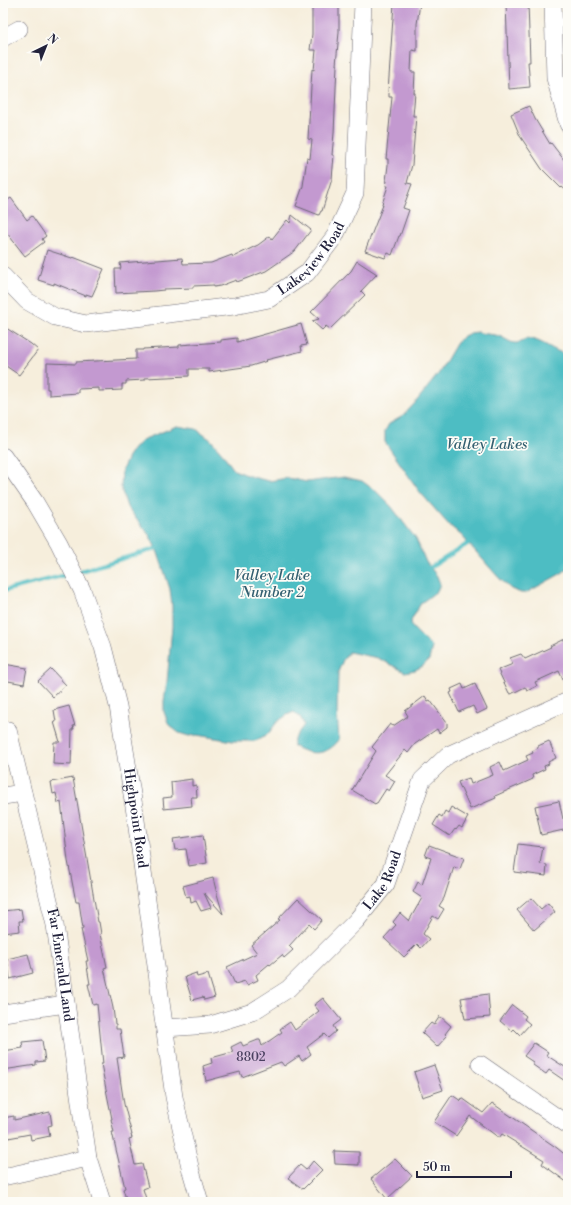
<svg xmlns="http://www.w3.org/2000/svg" width="571" height="1205" viewBox="0 0 571 1205" font-family="'Libre Bodoni',serif">
  <style>
    .water { fill: #4ebdc3; stroke: #38707f }
    .lines { fill: none; stroke-linecap: round; stroke-linejoin: round }
    .stream { stroke: #4ebdc3; stroke-width: 4 }
    .building { fill: #c399d0 }
    .minor-casing { stroke: #6c6973; stroke-width: 18 }
    .minor { stroke: #fff; stroke-width: 17 }
    .labels { text-anchor: middle; dominant-baseline: central; stroke-width: 3.5; stroke-linejoin: round; paint-order: stroke }
    .number-label { font-size: 12px; fill: #4a4060 }
    .street-label { font-size: 14px; fill: #22223b; stroke: #fdfcf7 }
    .water-label { font-size: 15px; font-style: italic; fill: #346071; stroke: #fdfcf7 }
  </style>
  <rect width="100%" height="100%" fill="#fdfcf7"/>
  <filter id="ink" filterUnits="userSpaceOnUse"><feTurbulence type="fractalNoise" baseFrequency=".025" numOctaves="2"/><feDisplacementMap in="SourceGraphic" scale="8" xChannelSelector="R" yChannelSelector="G"/><feConvolveMatrix kernelMatrix="1 2 1 2 8 2 1 2 1" color-interpolation-filters="sRGB"/></filter>
  <filter id="wash" filterUnits="userSpaceOnUse"><feTurbulence type="fractalNoise" baseFrequency=".012" numOctaves="4" result="noise"/><feDisplacementMap in="SourceGraphic" scale="16" xChannelSelector="R" yChannelSelector="G"/><feGaussianBlur stdDeviation="0.9" result="paint"/><feColorMatrix in="noise" values="0 0 0 0 0 0 0 0 0 0 0 0 0 0 0 0 0 1.4 0 .05"/><feComposite in="paint" operator="in"/></filter>
  <g filter="url(#wash)">
    <rect width="100%" height="100%" fill="#f6eedc"/>
    <!-- water -->
    <g class="water">
      <path d="M477,332C483,334 489,334 495,335C508,337 512,350 527,338C542,340 553,351 568,355V568L562,573L526,593H521L511,589L499,578L462,536L448,524L419,491L385,442V431L389,424L403,416L415,403L439,373L456,344L462,337L470,333Z"/>
      <path d="M177,426L196,429L211,440L223,454L234,470L252,477L269,481L288,478L307,482L344,477L362,481L377,492L391,506L416,539L426,562L437,576L440,584L437,591L421,603L411,621L412,627L432,647L429,660L423,666L415,670L405,672L378,658L349,652L343,660L338,672L337,712L339,740C326,757 309,755 293,746L294,739L304,725L301,718L294,712L287,715L277,722L268,734L255,741H233L197,735L189,736L179,733L169,725L164,712V701L167,682L172,627V606L170,589L158,553L150,536L127,507L121,488L122,470L130,453L142,440Z"/>
    </g>
    <g class="lines">
      <!-- stream -->
      <g class="stream">
        <polyline points="431,567 469,543"/>
        <polyline points="77,572 155,549"/>
        <polyline points="3,591 70,574"/>
      </g>
    </g>
    <g id="blocks">
      <!-- building -->
      <g class="building">
        <polygon points="312,3 339,3 339,32 336,65 337,65 334,133 332,155 334,155 332,179 322,211 321,211 319,215 296,206 303,186 307,158 310,159 312,140 308,139 312,69 314,70 316,50 310,50 312,34"/>
        <polygon points="394,3 420,3 417,24 417,51 412,50 411,72 415,72 414,93 415,93 413,116 416,116 412,165 407,183 412,184 403,208 409,210 400,236 399,236 392,255 388,253 385,258 365,251 383,205 382,204 388,186 386,186 387,181 386,181 388,165 388,159 386,159 392,97 389,97 389,93 388,92"/>
        <polygon points="506,3 528,3 530,62 528,62 530,87 509,89"/>
        <polygon points="529,106 535,119 550,144 551,143 568,165 568,192 562,187 561,188 542,169 520,136 511,114"/>
        <polygon points="11,198 27,220 32,216 46,236 42,239 44,242 25,256 7,233 3,236 3,203"/>
        <polygon points="292,215 311,230 295,251 266,271 237,282 236,280 220,286 214,287 214,285 193,286 193,288 164,289 164,290 154,291 116,293 115,269 121,269 120,263 182,258 183,264 211,263 232,255 233,257 258,245 270,236 272,239 287,220 290,223"/>
        <polygon points="47,250 72,258 73,257 104,269 92,296 86,294 86,296 54,283 54,285 38,280"/>
        <polygon points="357,261 377,274 361,291 365,295 330,329 326,326 322,330 312,321 319,319 311,312 351,271"/>
        <polygon points="301,324 307,345 301,346 302,351 266,360 267,361 251,366 209,372 209,369 189,369 189,376 145,378 145,380 126,381 126,384 122,384 122,390 99,391 99,388 78,389 78,393 49,395 49,389 47,389 47,363 76,364 76,362 136,359 136,350 143,350 143,349 179,347 179,345 221,342 221,340 237,338 237,342"/>
        <polygon points="3,326 31,344 38,350 19,375 3,364"/>
        <polygon points="568,637 568,691 559,671 535,682 537,686 527,691 525,687 511,694 509,693 498,670 513,664 510,658 521,654 525,659 551,647 550,646"/>
        <polygon points="4,664 27,668 24,684 3,680"/>
        <polygon points="51,669 66,685 53,697 38,681"/>
        <polygon points="462,684 464,689 475,684 487,709 477,714 473,706 459,712 450,693 452,692 451,689"/>
        <polygon points="425,696 428,701 430,700 447,723 447,727 439,733 437,729 415,744 408,753 405,750 385,775 395,781 389,791 386,789 377,803 376,803 375,804 352,790 376,751 372,747 390,724 393,726 408,716 405,711"/>
        <polygon points="69,706 75,726 73,726 74,729 72,729 71,765 53,764 54,742 60,742 54,722 56,722 54,710"/>
        <polygon points="549,741 556,758 548,762 549,764 544,766 545,769 532,775 533,779 495,796 496,798 470,809 458,782 469,778 471,784 493,775 490,767 500,762 504,771 528,760 526,756 533,753 532,751 538,748 538,746"/>
        <polygon points="73,778 98,922 99,922 101,934 100,934 107,967 104,968 113,1008 115,1024 116,1024 116,1029 120,1029 124,1057 117,1058 124,1104 132,1135 131,1135 132,1138 129,1139 135,1165 142,1164 148,1187 143,1189 147,1202 127,1202 123,1189 125,1188 112,1132 114,1132 111,1119 112,1119 101,1064 103,1064 97,1004 93,1005 88,984 90,984 86,961 88,961 81,929 83,928 82,922 79,902 76,902 68,861 61,802 58,803 56,793 53,794 51,782"/>
        <polygon points="192,779 192,786 196,785 197,797 191,797 192,806 164,809 163,798 172,797 171,782"/>
        <polygon points="559,801 563,819 568,818 568,829 541,835 535,806"/>
        <polygon points="451,807 468,817 462,828 459,826 456,830 455,829 450,836 433,825 439,815 442,817 445,811 448,813"/>
        <polygon points="203,835 207,863 189,866 186,849 175,850 173,839"/>
        <polygon points="518,844 543,847 540,864 547,865 546,876 514,872"/>
        <polygon points="429,845 464,858 460,869 454,867 444,898 439,906 444,909 438,919 433,916 423,934 429,939 421,948 417,944 404,957 384,938 396,925 393,922 400,913 409,921 422,898 413,892 418,882 422,885 431,858 425,856"/>
        <polygon points="213,878 217,894 223,914 204,893 211,908 201,911 196,901 191,903 190,896 186,897 183,886"/>
        <polygon points="298,898 322,920 314,929 309,924 289,946 293,950 284,958 282,955 270,965 269,964 256,975 258,980 247,985 245,981 235,984 227,967 257,953 251,945 280,920 278,919"/>
        <polygon points="531,898 541,909 548,903 555,912 534,930 517,910"/>
        <polygon points="21,909 23,921 19,921 20,931 3,933 3,911"/>
        <polygon points="28,954 33,973 10,979 7,959"/>
        <polygon points="196,973 197,977 208,974 215,997 204,1000 203,997 192,1000 185,977"/>
        <polygon points="488,994 490,1017 465,1019 461,998"/>
        <polygon points="323,998 341,1020 333,1026 336,1031 328,1038 324,1034 307,1047 311,1054 302,1061 299,1056 284,1066 281,1062 242,1077 240,1072 206,1081 203,1066 212,1063 211,1058 233,1052 231,1047 241,1042 243,1046 258,1040 260,1040 262,1046 282,1032 280,1029 290,1022 295,1030 319,1011 314,1005"/>
        <polygon points="512,1005 526,1016 524,1019 530,1024 520,1035 514,1029 512,1031 500,1021"/>
        <polygon points="440,1016 451,1026 445,1034 447,1036 437,1047 422,1033 431,1023 434,1025"/>
        <polygon points="42,1040 45,1061 36,1062 36,1065 3,1070 3,1051 23,1048 22,1042"/>
        <polygon points="534,1043 548,1052 546,1055 568,1069 568,1083 549,1070 546,1074 533,1065 533,1062 524,1056"/>
        <polygon points="434,1065 443,1090 422,1097 414,1072"/>
        <polygon points="452,1095 461,1101 462,1098 483,1113 492,1103 557,1148 568,1157 568,1183 542,1164 544,1160 502,1134 499,1138 470,1116 456,1136 434,1122"/>
        <polygon points="50,1112 52,1125 48,1126 50,1136 31,1140 30,1134 3,1139 3,1118 14,1116 14,1120"/>
        <polygon points="334,1151 359,1152 359,1165 335,1164"/>
        <polygon points="395,1159 412,1176 387,1199 371,1179"/>
        <polygon points="313,1161 322,1170 303,1189 288,1178 300,1165 306,1170"/>
      </g>
    </g>
  </g>
  <g filter="url(#ink)">
    <use href="#blocks" fill-opacity="0" stroke="#6c6973" stroke-width="1"/>
    <g class="lines">
      <defs>
        <g id="minor">
          <polyline points="553,3 555,78 568,124"/>
          <polyline points="3,38 19,29"/>
          <path id="s1" d="M3,276L27,301L55,317L86,324L234,306L269,299L307,273L335,236L355,193L363,3"/>
          <path id="s2" d="M3,456L35,502L59,543L82,590L103,647L118,706L135,813L174,1097L191,1171L200,1202"/>
          <path id="s3" d="M8,730L55,925L88,1158L102,1202"/>
          <polyline points="3,796 23,793"/>
          <polyline points="3,1013 66,1004"/>
          <path id="s4" d="M165,1028L210,1025L252,1012L288,989L356,921L386,884L422,780L448,755L568,701"/>
          <polyline points="480,1064 568,1125"/>
          <polyline points="3,1177 88,1158"/>
        </g>
      </defs>
      <!-- minor casing -->
      <use href="#minor" class="minor-casing"/>
      <!-- minor -->
      <use href="#minor" class="minor"/>
    </g>
  </g>
  <g class="labels">
    <!-- number labels -->
    <g class="number-label">
      <text x="251" y="1057">8802</text>
    </g>
    <!-- street labels -->
    <g class="street-label">
      <text stroke="none"><textPath href="#s1" startOffset="343">Lakeview Road</textPath></text>
      <text stroke="none"><textPath href="#s2" startOffset="391">Highpoint Road</textPath></text>
      <text stroke="none"><textPath href="#s4" startOffset="277">Lake Road</textPath></text>
      <text stroke="none"><textPath href="#s3" startOffset="241">Far Emerald Land</textPath></text>
    </g>
    <!-- water labels -->
    <g class="water-label">
      <text x="487" y="444">Valley Lakes</text>
      <text x="272" y="575">Valley Lake<tspan x="272" dy="17">Number 2</tspan></text>
    </g>
  </g>
  <!-- margin -->
  <rect width="571" height="1205" fill="none" stroke="#fdfcf7" stroke-width="16"/>
  <!-- north arrow -->
  <g transform="translate(46 46) rotate(43)" stroke="#fdfcf7" stroke-width="3" paint-order="stroke">
  <path d="M0-3L7 15L0 10L-7 15Z" fill="#22223b"/>
  <text y="-6" font-size="11" font-weight="bold" text-anchor="middle" fill="#22223b">N</text>
  </g>
  <!-- scale -->
  <path d="M417 1171v6h94v-6" fill="none" stroke="#22223b" stroke-width="2"/>
  <text x="423" y="1171" font-size="12" fill="#22223b" stroke="#fdfcf7" stroke-width="3" paint-order="stroke">50 m</text>
</svg>
